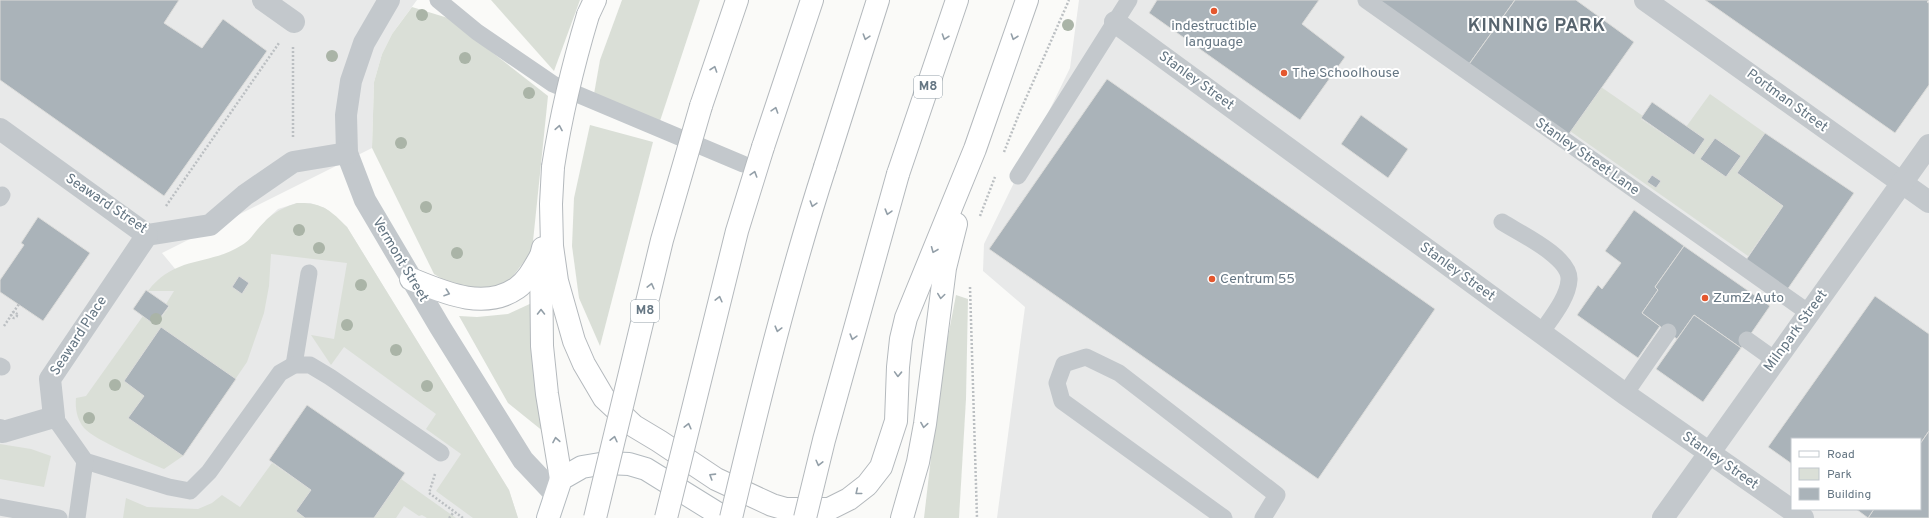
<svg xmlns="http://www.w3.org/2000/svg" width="1929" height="518" viewBox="0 0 1929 518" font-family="Overpass,sans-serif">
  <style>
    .built { fill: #e8e9e9; fill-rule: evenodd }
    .green { fill: #dadfd7 }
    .building { fill: #aab3b9; stroke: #dcdcda }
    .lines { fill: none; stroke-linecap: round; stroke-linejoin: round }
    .secondary-casing { stroke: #b3babf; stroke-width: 24 }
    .highway-casing { stroke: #b4b9bd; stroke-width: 24 }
    .path { stroke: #bbbfc2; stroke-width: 2.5; stroke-dasharray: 2 2; stroke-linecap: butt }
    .lane { stroke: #c3c8cc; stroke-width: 17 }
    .street { stroke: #c3c8cc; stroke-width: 22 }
    .secondary { stroke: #fff; stroke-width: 22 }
    .highway { stroke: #fff; stroke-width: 22 }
    .highway-bridge-casing { stroke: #b4b9bd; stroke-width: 24; stroke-linecap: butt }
    .highway-bridge { stroke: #fff; stroke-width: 22 }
    .tree { fill: #aab4a7 }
    .oneway { stroke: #939fa8 }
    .poi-dot { fill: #e4572e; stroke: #fff; stroke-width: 1.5 }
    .labels { text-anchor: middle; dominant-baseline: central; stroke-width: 4; stroke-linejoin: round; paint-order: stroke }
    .shield { fill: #fff; stroke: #939fa8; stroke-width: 1 }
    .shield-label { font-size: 13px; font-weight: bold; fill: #657683 }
    .poi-label { font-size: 14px; fill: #657683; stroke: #fff; text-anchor: start }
    .street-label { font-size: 14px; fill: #657683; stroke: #fff }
    .district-label { font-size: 18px; font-weight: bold; letter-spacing: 1px; fill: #57646e; stroke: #fff }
  </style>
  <rect width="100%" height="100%" fill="#fafaf8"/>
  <!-- built -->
  <g class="built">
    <polygon points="0,0 417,0 392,34 382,54 374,82 372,148 162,253 186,282 237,269 266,220 278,209 297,203 310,203 325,208 347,227 509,490 518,518 0,518"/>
    <path d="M1079,0H1929V518H997L1025,307L983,271L984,244L1070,68ZM1792,439H1920V509H1792Z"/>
  </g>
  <!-- green -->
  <g class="green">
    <polygon points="491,0 580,0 554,71"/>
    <polygon points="622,0 700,0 660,121 594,94 600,60"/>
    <polygon points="412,7 448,18 548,96 532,251 507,284 487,290 459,289 434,274 372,148 374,82 382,54 392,34"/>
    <polygon points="1601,87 1643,116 1641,119 1694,155 1704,139 1686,127 1710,94 1765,133 1737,173 1783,206 1748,256 1570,131"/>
    <polygon points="590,125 653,142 600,346 579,298 572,246 574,198"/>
    <path d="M297,203C321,202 331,210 347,227L509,490L518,518H473L436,491L461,454L426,429L436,414L344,347L331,365L311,335L334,339L347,263L271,254L269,286L264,313L247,362L183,456L164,469C147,462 96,441 84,428C77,419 75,409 76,398L86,396L143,316L156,325L169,307L166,304L174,291H148C175,255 210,266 242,245C248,242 253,235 257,230C270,215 278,209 297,203Z"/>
    <polygon points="956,295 968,299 966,399 959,518 924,518 936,414 947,342"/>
    <polygon points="534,302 544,432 508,403 459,316 477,317 508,314"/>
    <polygon points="0,444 31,449 51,456 44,487 0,479"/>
    <polygon points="272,463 311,490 296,511 305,518 123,518 126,498 147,507 198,509 212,503 222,495 240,507"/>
    <polygon points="401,479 456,518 427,518 422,515 419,516 404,506 396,518 374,518"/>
  </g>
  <!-- building -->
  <g class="building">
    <polygon points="0,0 179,0 164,23 202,48 223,19 267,51 164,196 0,80"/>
    <polygon points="1157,0 1319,0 1302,24 1345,57 1300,120 1149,13"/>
    <polygon points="1374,0 1515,0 1467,67"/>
    <polygon points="1515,0 1576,0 1634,42 1566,138 1467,67"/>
    <polygon points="1705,0 1929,0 1927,2 1929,3 1929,85 1895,133"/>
    <polygon points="1107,79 1435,309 1318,479 989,249"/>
    <polygon points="1652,102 1705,139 1694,155 1641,118"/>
    <polygon points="1361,115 1408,149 1388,178 1341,144"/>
    <polygon points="1765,133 1854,193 1787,290 1746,260 1783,206 1737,173"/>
    <polygon points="1715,138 1741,156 1726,177 1700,159"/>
    <polygon points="1652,175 1661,181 1656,188 1647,182"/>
    <polygon points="1634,210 1684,246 1655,287 1658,290 1642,313 1660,326 1638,358 1577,315 1598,285 1602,289 1621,263 1605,251"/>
    <polygon points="38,217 90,253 43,321 0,292 0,280 24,245 21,243"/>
    <polygon points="1684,246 1770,306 1741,348 1694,315 1677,339 1642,313 1658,290 1655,287"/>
    <polygon points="239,276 249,283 242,294 232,287"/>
    <polygon points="146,290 169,306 155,325 133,309"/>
    <polygon points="1875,296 1929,334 1929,431 1920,444 1920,439 1792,439 1792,464 1768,447"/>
    <polygon points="1694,315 1741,348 1703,402 1656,369"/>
    <polygon points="161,327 236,379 183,456 128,418 144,396 124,381"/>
    <polygon points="307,405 405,473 374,518 305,518 296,511 311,490 269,460"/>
    <polygon points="1929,431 1929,518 1868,518 1874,509 1920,509 1920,444"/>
    <polygon points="1856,509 1874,509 1868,518"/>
  </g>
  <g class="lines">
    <defs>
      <polyline id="secondary" points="548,518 561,479 582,467 606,463 629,464 646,469 725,518"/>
      <g id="highway">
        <polyline points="588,15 595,0"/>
        <polyline points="701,106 737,0"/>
        <polyline points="763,147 812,0"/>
        <polyline points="553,167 551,204 552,246 557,281 574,341 584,364 604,398 634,426 659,441 716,479 772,505 786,509 829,509 849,499 867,485 881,467 896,421 898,367 901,339 906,318 975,149 1027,0"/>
        <polyline points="825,167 878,0"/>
        <polyline points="898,174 957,0"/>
        <polyline points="543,248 541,256 542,346 547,394 561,479"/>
        <path d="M411,279C443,292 484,311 517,288C528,280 534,268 541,256"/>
        <polyline points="902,518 918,462 925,424 945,268 956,224"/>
      </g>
    </defs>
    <!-- secondary casing -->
    <use href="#secondary" class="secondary-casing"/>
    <!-- highway casing -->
    <use href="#highway" class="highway-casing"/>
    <!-- path -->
    <g class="path">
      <polyline points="293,137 293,46"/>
      <polyline points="1004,152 1019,114 1069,0"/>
      <polyline points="166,206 279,43"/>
      <polyline points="980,216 995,177"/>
      <polyline points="970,287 977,518"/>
      <circle cx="14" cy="315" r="3"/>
      <polyline points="4,326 19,304"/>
      <polyline points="435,474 429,493 463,518"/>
      <polyline points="449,518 454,512"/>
    </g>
    <!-- lane -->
    <g class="lane">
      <polyline points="438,0 477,32 553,84 743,164"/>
      <polyline points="1366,0 1809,313"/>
      <polyline points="1018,176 1129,0"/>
      <polyline points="0,198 2,195"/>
      <path d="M1502,222C1519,233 1571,257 1569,280C1568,298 1551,318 1541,333"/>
      <polyline points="1747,340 1775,360"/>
      <polyline points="294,365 309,273"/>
      <polyline points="0,366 2,367"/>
      <polyline points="1625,394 1668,332"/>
      <polyline points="54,417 85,461 169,487 190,491 209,472 280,373 294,365 310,365 330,377 441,453"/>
      <polyline points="0,507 59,518"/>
      <polyline points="77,518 85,461"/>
      <polyline points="1224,518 1062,401 1057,383 1064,364 1086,357 1119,373 1277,495 1263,518"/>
    </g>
    <!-- street -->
    <g class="street">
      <polyline points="263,0 294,22"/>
      <polyline points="389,0 364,43 351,81 346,115 347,153 365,200 440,327 523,460 555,494"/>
      <polyline points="1645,0 1929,202"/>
      <polyline points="1115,22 1625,394 1803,518"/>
      <polyline points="0,129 147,235 210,225 245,195 293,162 347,153"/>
      <polyline points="0,430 3,432 54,417 50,379 147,235"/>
      <polyline points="1663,518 1929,145"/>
    </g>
    <!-- secondary -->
    <use href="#secondary" class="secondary"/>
    <!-- highway -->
    <use href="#highway" class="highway"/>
    <defs>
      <g id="highway-bridge">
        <path d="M553,167C561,115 573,65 588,15"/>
        <polyline points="595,518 662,240 701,106"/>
        <polyline points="666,518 737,231 763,147"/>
        <path d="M731,518C759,400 788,282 825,167"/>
        <polyline points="805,518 824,440 898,174"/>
      </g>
    </defs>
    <!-- highway-bridge casing -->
    <use href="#highway-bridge" class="highway-bridge-casing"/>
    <!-- highway-bridge -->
    <use href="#highway-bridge" class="highway-bridge"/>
  </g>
  <!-- trees -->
  <g class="tree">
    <circle cx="422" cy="15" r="6"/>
    <circle cx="1068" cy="25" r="6"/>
    <circle cx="332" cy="56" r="6"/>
    <circle cx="465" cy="58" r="6"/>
    <circle cx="529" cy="93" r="6"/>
    <circle cx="401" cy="143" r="6"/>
    <circle cx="426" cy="207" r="6"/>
    <circle cx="299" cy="230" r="6"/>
    <circle cx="319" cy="248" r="6"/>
    <circle cx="457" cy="253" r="6"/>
    <circle cx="361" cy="285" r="6"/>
    <circle cx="156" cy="319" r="6"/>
    <circle cx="347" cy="325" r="6"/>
    <circle cx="396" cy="350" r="6"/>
    <circle cx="115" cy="385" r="6"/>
    <circle cx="427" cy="386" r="6"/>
    <circle cx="89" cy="418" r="6"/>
  </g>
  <!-- one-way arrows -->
  <defs><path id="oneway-chevron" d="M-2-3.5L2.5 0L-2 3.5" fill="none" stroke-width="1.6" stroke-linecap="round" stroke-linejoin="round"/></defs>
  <g class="oneway">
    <use href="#oneway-chevron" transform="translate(866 37) rotate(107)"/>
    <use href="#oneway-chevron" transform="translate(945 37) rotate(109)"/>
    <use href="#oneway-chevron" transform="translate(1014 37) rotate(109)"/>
    <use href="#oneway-chevron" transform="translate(714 69) rotate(-71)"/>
    <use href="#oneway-chevron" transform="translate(775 110) rotate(-72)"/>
    <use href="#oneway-chevron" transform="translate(559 128) rotate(-80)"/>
    <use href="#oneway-chevron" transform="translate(754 174) rotate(-73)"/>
    <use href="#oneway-chevron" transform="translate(813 204) rotate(107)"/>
    <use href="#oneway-chevron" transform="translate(888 212) rotate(106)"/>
    <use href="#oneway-chevron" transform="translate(934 250) rotate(112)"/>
    <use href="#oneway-chevron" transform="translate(651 286) rotate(-76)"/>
    <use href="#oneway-chevron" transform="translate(447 293) rotate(19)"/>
    <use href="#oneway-chevron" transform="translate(941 296) rotate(98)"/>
    <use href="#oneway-chevron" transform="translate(719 299) rotate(-76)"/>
    <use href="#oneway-chevron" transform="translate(541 312) rotate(-90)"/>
    <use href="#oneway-chevron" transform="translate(778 329) rotate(105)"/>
    <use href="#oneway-chevron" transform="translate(853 337) rotate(106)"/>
    <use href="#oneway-chevron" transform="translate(898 374) rotate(92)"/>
    <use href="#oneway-chevron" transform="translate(924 425) rotate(99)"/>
    <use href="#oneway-chevron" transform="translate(688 426) rotate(-76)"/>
    <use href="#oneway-chevron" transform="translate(614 439) rotate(-77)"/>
    <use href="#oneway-chevron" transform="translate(556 440) rotate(-100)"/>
    <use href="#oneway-chevron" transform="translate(819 463) rotate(104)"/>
    <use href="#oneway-chevron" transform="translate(712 476) rotate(-148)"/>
    <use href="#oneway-chevron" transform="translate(858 492) rotate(141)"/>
  </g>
  <!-- markers -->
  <g class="poi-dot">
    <circle cx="1214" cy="11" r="4"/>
    <circle cx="1284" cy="73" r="4"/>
    <circle cx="1212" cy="279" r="4"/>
    <circle cx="1705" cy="298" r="4"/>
  </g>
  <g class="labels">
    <!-- shield labels -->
    <g class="shield">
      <rect x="914" y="76" width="28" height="22" rx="3"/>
      <rect x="631" y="300" width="28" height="22" rx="3"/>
    </g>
    <g class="shield-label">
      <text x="928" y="87">M8</text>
      <text x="645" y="311">M8</text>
    </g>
    <!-- poi labels -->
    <g class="poi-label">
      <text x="1214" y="26" text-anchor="middle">indestructible<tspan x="1214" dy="16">language</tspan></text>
      <text x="1292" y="73">The Schoolhouse</text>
      <text x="1220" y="279">Centrum 55</text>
      <text x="1713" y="298">ZumZ Auto</text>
    </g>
    <!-- street labels -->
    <g class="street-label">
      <text transform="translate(1196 81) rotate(36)">Stanley Street</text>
      <text transform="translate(1787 101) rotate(36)">Portman Street</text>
      <text transform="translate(1587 157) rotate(35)">Stanley Street Lane</text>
      <text transform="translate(106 204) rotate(34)">Seaward Street</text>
      <text transform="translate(400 260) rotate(59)">Vermont Street</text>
      <text transform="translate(1457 272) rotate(36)">Stanley Street</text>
      <text transform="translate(1796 331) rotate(-54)">Milnpark Street</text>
      <text transform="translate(79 336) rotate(-57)">Seaward Place</text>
      <text transform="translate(1720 461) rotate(35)">Stanley Street</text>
    </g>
    <!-- district labels -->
    <g class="district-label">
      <text x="1537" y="26">KINNING PARK</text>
    </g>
  </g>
  <!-- legend -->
  <rect x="1791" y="438" width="130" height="72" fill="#ffffff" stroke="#c1c8cd"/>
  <rect x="1799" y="451" width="20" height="6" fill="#ffffff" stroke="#c1c8cd"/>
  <text x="1827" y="458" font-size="12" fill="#657683">Road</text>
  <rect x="1799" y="468" width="20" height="12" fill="#dadfd7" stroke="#c1c8cd"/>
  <text x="1827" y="478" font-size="12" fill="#657683">Park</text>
  <rect x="1799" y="488" width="20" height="12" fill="#aab3b9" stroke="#c1c8cd"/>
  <text x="1827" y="498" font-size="12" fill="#657683">Building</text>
</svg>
